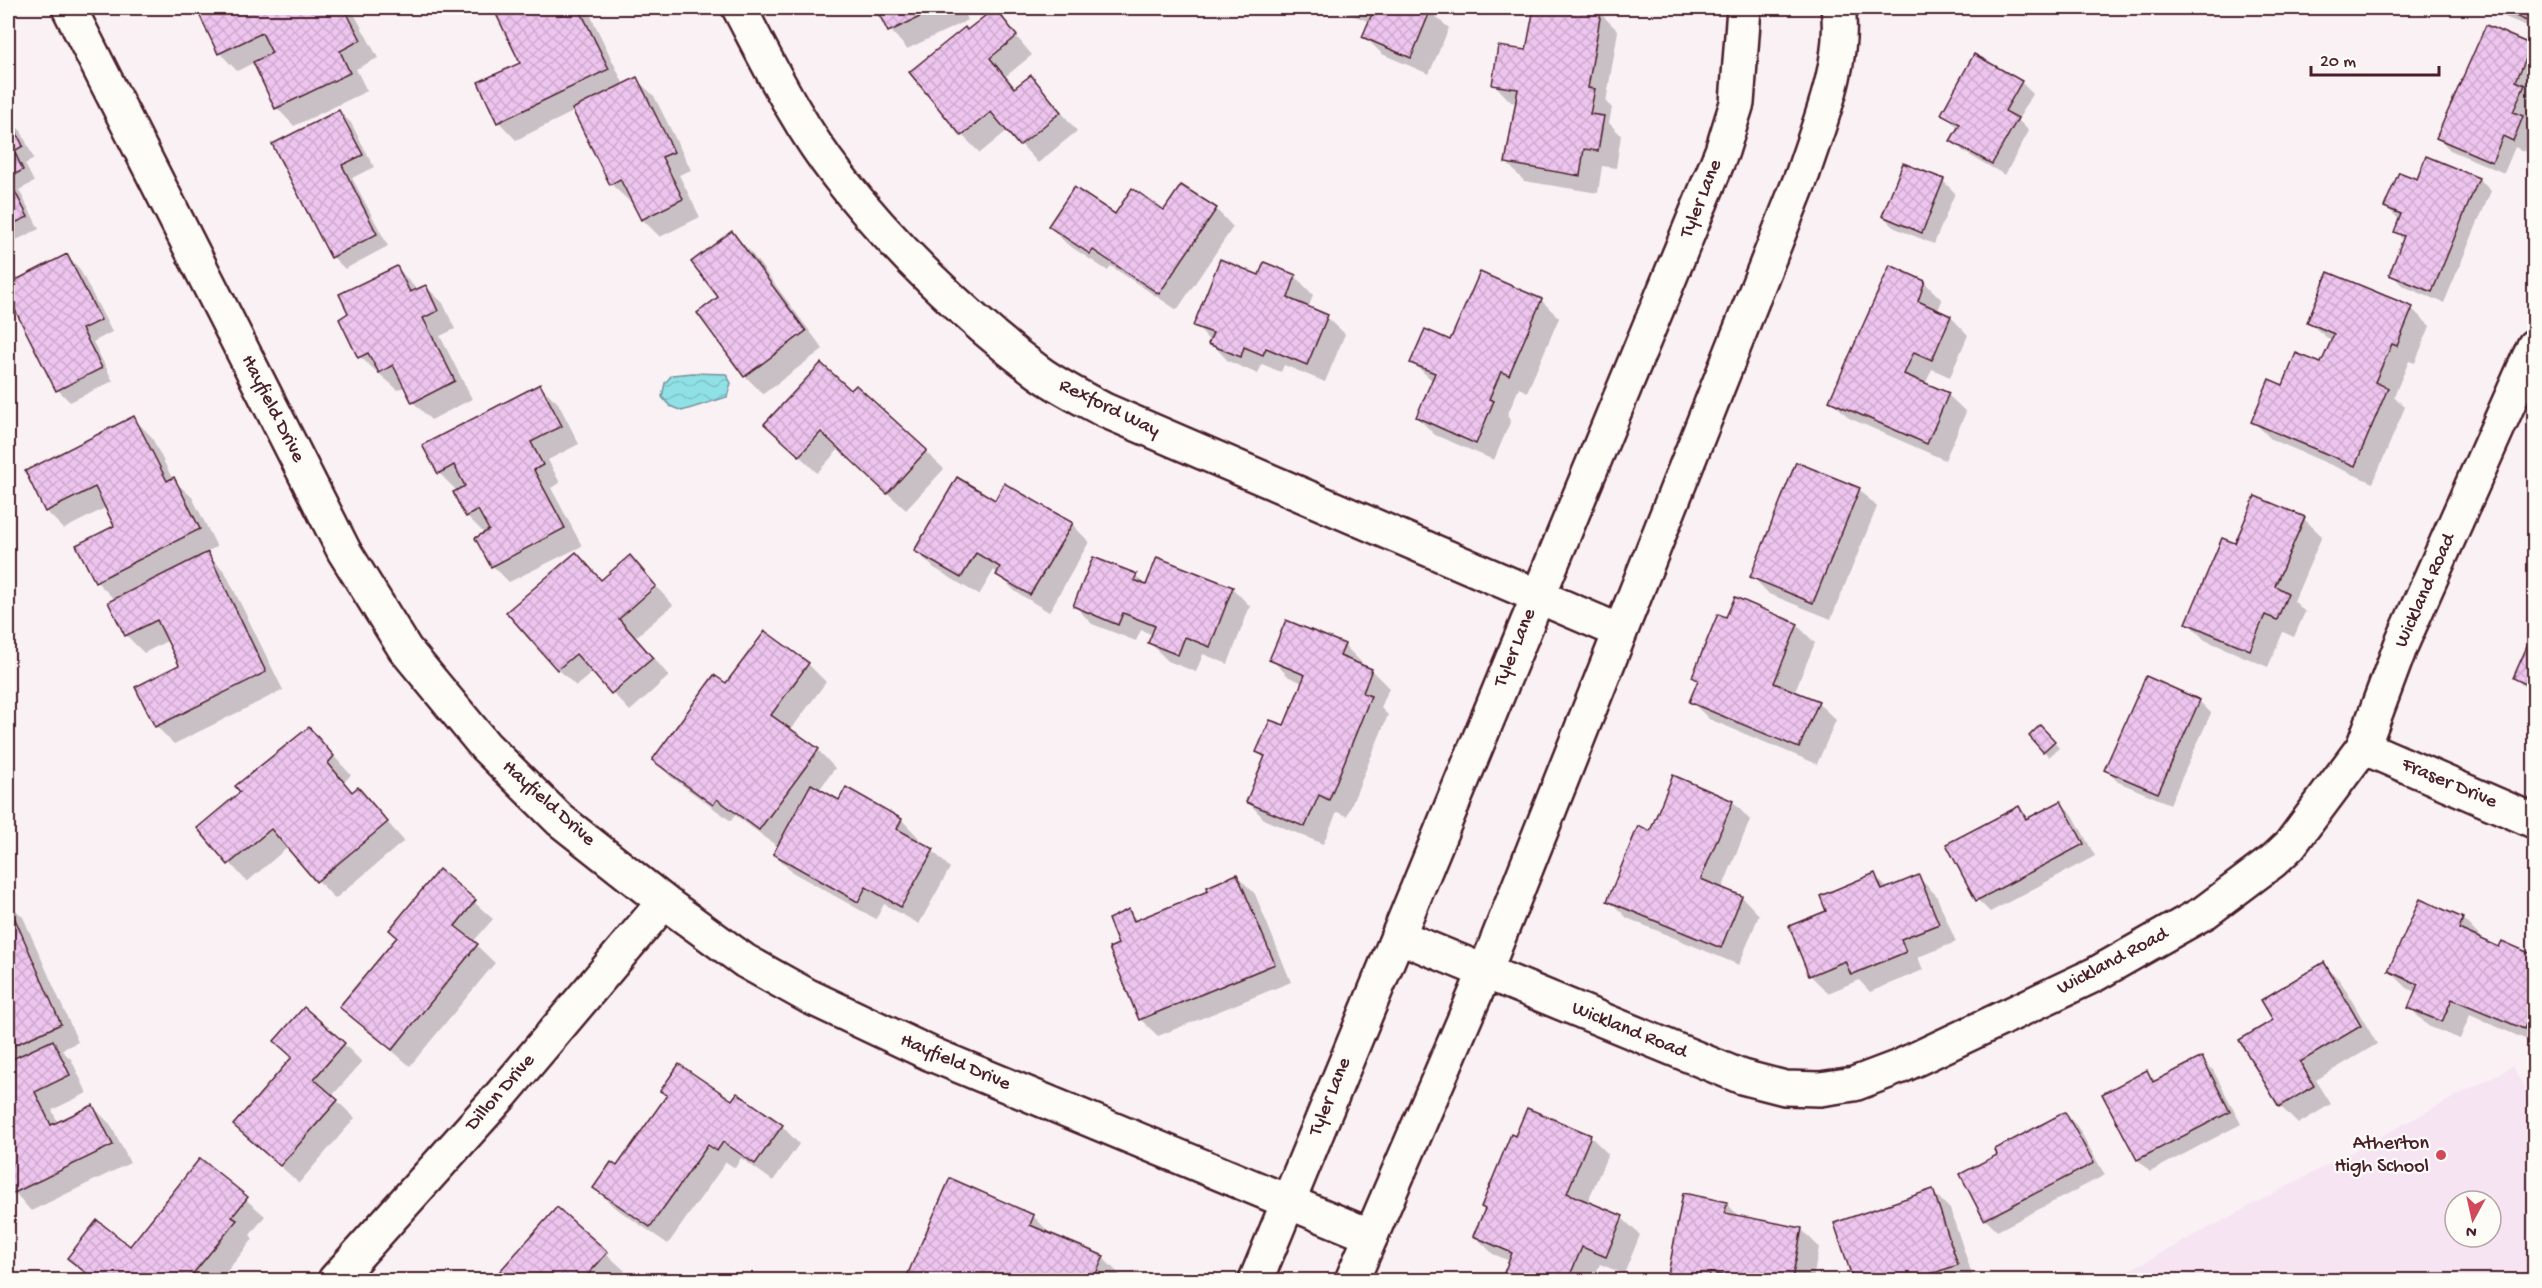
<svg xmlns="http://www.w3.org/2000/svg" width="2542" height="1288" viewBox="0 0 2542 1288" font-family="'Gochi Hand',sans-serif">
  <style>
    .built { fill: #f6e4f3; fill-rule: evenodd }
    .water { fill: url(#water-waves); stroke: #73939b; stroke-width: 1.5 }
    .shadow { fill: #0003 }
    .building { fill: url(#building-cross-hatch); stroke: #4a1f2b; stroke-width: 1.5 }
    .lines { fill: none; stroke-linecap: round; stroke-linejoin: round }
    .minor-casing { stroke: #4a1f2b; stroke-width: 38 }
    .minor { stroke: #fdfcf7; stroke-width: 33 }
    .poi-dot { fill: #d1495b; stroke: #fdfcf7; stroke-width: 2 }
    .labels { text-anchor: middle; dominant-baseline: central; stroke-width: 4.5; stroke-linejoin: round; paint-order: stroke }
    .street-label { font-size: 20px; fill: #4a1f2b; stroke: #fdfcf7 }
    .poi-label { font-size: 20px; fill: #4a1f2b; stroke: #fdfcf7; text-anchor: end }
  </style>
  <defs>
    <pattern id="water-waves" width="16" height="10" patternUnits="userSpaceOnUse" patternTransform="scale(1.5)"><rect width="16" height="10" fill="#8fe1e6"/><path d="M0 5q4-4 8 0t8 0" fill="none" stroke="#7dc1c5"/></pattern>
    <pattern id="building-cross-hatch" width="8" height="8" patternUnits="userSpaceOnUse" patternTransform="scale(1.5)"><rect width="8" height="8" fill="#edc5ee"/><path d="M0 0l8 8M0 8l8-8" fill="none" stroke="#cda9cc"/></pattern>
  </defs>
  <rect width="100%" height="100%" fill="#faf1f5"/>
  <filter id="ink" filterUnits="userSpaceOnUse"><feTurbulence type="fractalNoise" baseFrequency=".0167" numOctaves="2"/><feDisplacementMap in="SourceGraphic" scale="12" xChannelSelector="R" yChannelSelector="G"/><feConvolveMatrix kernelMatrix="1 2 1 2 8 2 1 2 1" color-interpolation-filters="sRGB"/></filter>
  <g filter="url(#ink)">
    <!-- built -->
    <path class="built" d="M2513,1066L2534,1109V1280H2111ZM2455,1201H2491V1237H2455Z"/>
    <!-- water -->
    <polygon class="water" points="693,373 726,374 731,383 727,397 682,411 670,406 662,397 665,383 672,375"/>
    <!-- shadow -->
    <g class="shadow">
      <polygon points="205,8 351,8 378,58 356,69 367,91 294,126 277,108 255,62 237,71 220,53 200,10"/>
      <polygon points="495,8 587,8 624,85 636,79 654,96 691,170 679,175 700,217 660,237 642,219 632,200 629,201 611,184 575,111 516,140 499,122 522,64"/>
      <polygon points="871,8 962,8 968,20 907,49"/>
      <polygon points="1335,8 1425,8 1449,28 1429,74 1382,54 1364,36 1370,22"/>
      <polygon points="1535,8 1567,8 1600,13 1618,31 1606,102 1612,108 1609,123 1621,135 1616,168 1602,166 1598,193 1524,181 1507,163 1517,103 1511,102 1494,84 1527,52"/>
      <polygon points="2496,8 2534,8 2534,29 2505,17"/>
      <polygon points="994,10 1032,55 1006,76 1016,88 1031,76 1077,131 1038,163 1008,130 980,153 962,135 968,32"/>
      <polygon points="2531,46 2534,49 2534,77 2529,91 2534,97 2534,102 2526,121 2534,130 2525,152 2515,147 2504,173 2450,150 2438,137"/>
      <polygon points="2021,82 2033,94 2018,120 2029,131 2005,175 1964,152 1952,140 1959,128 1942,113"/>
      <polygon points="339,111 351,123 374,167 352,178 388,246 345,269 333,257"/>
      <polygon points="9,119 21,131 34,159 25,164 34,182 19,190 39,229 8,244"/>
      <polygon points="2427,158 2479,179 2491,191 2444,303 2403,286 2391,274 2404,241 2396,232 2400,220 2386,207 2418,181"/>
      <polygon points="1943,181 1955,193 1934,244 1895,228 1883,216"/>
      <polygon points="1216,209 1233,227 1177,310 1111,266 1108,271 1067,244 1049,226 1165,212"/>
      <polygon points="732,233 750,251 823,349 763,394 745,376 699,313 720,297"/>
      <polygon points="67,256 79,268 112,332 93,342 113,381 70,402 58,390 8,292 8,286"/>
      <polygon points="1265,264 1296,277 1313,295 1308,309 1327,317 1345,334 1325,382 1284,365 1281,372 1262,364 1258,374 1228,361 1195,325 1260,277"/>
      <polygon points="397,267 417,290 425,286 443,303 455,329 440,336 472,399 431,420 413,402 405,386 398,390 360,357 350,314"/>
      <polygon points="1924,282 1942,300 1938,311 1951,317 1968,335 1950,377 1932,369 1925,385 1948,395 1966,412 1945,460 1849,418 1831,400"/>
      <polygon points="1541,300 1559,318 1527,392 1519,388 1507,416 1511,420 1494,460 1435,435 1417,417 1433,381 1412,362"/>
      <polygon points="2412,309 2430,326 2415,363 2409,361 2394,396 2405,407 2373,483 2271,439 2253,421 2283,387 2322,365 2332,342 2308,322"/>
      <polygon points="540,386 558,403 579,444 548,460 560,483 551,488 582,546 509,582 491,564 485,534 467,516 458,492 439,473"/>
      <polygon points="856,387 944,469 906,510 839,449 817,473 784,441"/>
      <polygon points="133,418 151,436 173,480 192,497 217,547 205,552 225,572 283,690 174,744 156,726 181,666 169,640 144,653 126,635 115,600 96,581 116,526 107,507 64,529 46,511"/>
      <polygon points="1859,489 1877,507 1831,619 1769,594 1752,576"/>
      <polygon points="995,502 1072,524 1089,542 1049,612 1016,592 994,570 979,595 934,568 916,551"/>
      <polygon points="2304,519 2322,536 2294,601 2305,612 2294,637 2283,632 2268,667 2205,640 2188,623 2235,545"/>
      <polygon points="629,557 673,605 636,637 669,676 630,711 593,672 576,686 558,669 593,571 602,581"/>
      <polygon points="1158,558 1233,589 1250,606 1228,664 1203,654 1196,672 1168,661 1150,643 1153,635 1141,630 1136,641 1092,624 1075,606 1136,576 1147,587"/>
      <polygon points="1797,625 1815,643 1794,693 1818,703 1836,720 1817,764 1709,719 1691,701 1699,682 1694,677"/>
      <polygon points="766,633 808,664 826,682 790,731 818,750 835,768 819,790 840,802 846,789 902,820 919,838 917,842 932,850 950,868 919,924 884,904 876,919 792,872 774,854 778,847 735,815 731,821 671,777 654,760 726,685"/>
      <polygon points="2534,635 2534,696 2515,678"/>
      <polygon points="1344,645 1362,663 1361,666 1371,670 1389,688 1381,708 1388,715 1347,816 1337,812 1323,844 1265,820 1248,802 1265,759 1258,752 1285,727 1303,683 1289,677 1271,659"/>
      <polygon points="2199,701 2211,713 2170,804 2118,782 2106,770"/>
      <polygon points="309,729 351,775 344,782 353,792 358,789 404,841 335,899 288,847 247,882 199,828"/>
      <polygon points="2046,732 2059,748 2049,757 2044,751"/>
      <polygon points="1673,777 1733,802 1750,820 1722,889 1742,897 1759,915 1739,965 1627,918 1609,900 1650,833"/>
      <polygon points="2061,803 2073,815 2095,856 1990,912 1978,900 2019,807 2030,819"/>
      <polygon points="439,871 493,919 473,942 495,963 410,1066 341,1007 398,938"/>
      <polygon points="1874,875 1888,889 1918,877 1936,895 1956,942 1918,957 1923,970 1870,992 1859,980 1828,993 1810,975 1828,912"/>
      <polygon points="1237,876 1255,894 1291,982 1158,1036 1140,1019 1120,945 1128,911 1138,921 1210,892"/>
      <polygon points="2420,901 2463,919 2480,937 2479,940 2499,949 2502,943 2534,956 2534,1043 2470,1015 2460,1039 2428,1026 2410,1008 2416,992 2408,989 2390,971"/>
      <polygon points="8,902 23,917 78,1042 61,1050 71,1059 87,1093 52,1110 58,1123 93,1107 111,1125 130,1163 31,1211 10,1187 8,1188"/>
      <polygon points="2324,964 2341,982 2377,1044 2316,1080 2331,1104 2298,1124 2280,1106 2275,1020"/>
      <polygon points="344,1044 362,1062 332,1096 355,1118 299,1183 235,1125"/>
      <polygon points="2201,1058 2213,1070 2241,1124 2150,1172 2138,1160 2104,1095 2147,1072 2157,1082"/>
      <polygon points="662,1091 732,1102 782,1126 799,1144 773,1181 741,1158 735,1168 726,1162 668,1244 613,1206 595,1188 618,1168 668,1096"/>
      <polygon points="2065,1114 2077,1126 2105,1175 1997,1231 1985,1219 1999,1156"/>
      <polygon points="1590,1136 1608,1154 1587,1203 1622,1218 1640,1235 1624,1274 1600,1264 1593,1280 1502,1280 1510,1261 1493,1254 1475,1236 1486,1210 1482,1207 1516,1138"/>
      <polygon points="201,1161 265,1216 250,1235 253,1239 220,1280 94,1280 69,1258 130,1248"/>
      <polygon points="950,1180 1033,1216 1054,1237 1103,1258 1125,1280 907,1280"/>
      <polygon points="1932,1191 1950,1209 1974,1280 1855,1280 1836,1224"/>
      <polygon points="1684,1195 1726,1203 1741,1218 1801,1229 1819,1247 1813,1280 1668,1280"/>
      <polygon points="558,1209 625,1271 616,1280 494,1280"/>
    </g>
    <!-- building -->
    <g class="building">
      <polygon points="202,8 344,8 361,40 340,51 350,73 275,109 253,62 272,53 262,33 218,54 198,12"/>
      <polygon points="493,8 579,8 609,69 497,123 478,82 520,63"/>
      <polygon points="876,8 939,8 888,32"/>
      <polygon points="995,8 1017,36 990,58 1014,88 1031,75 1061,112 1019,146 991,112 961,136 909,72 965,27 967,30"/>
      <polygon points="1357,8 1429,8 1431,9 1411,58 1362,37 1372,14"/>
      <polygon points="1534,8 1574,8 1601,12 1588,88 1595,89 1590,114 1604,116 1598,151 1584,149 1580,176 1505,163 1518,89 1492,85 1498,46 1526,50"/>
      <polygon points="2497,8 2534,8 2534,24"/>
      <polygon points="2486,25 2532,45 2516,81 2525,85 2513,112 2523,116 2522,119 2513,141 2503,136 2492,162 2436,138"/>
      <polygon points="1974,54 2022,81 2005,111 2018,118 1992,164 1950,141 1960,124 1941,114"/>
      <polygon points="637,77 674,152 662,157 683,199 641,220 620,179 610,185 572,109"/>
      <polygon points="339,110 363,155 342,165 377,234 331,258 272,144"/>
      <polygon points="9,117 23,146 14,151 23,170 8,178 28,217 8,226 8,118"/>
      <polygon points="2426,156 2479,178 2432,292 2389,275 2404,236 2394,232 2401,214 2384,207 2399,172 2417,179"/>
      <polygon points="1903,163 1944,179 1922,233 1882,216"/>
      <polygon points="1181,185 1217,208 1159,294 1093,250 1090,254 1048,226 1074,187 1115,214 1132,188 1164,210"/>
      <polygon points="732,231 806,331 744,377 697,313 718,297 691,262"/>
      <polygon points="67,254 101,320 82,329 102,368 56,391 8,296 8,284"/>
      <polygon points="1220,259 1259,275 1264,262 1296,275 1288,298 1328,315 1307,365 1266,348 1263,355 1244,347 1241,357 1208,344 1213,333 1193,326"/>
      <polygon points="1890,265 1925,281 1918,301 1951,316 1932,360 1914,352 1904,374 1949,393 1927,444 1829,401"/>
      <polygon points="397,266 410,292 426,285 438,311 423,318 455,381 412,403 393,365 379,373 368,353 358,358 339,319 348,313 339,294"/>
      <polygon points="1480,272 1542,299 1509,375 1501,372 1489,399 1494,401 1493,403 1476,444 1416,417 1435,373 1410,363 1425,329 1450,340"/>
      <polygon points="2328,272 2413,307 2397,346 2392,344 2375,382 2388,388 2355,466 2251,422 2269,379 2283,385 2296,353 2321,363 2334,334 2307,322"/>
      <polygon points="821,363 851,390 856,385 927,450 887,494 821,432 799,456 764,424"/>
      <polygon points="540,384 562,426 531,442 543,465 534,470 565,528 491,567 475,538 489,530 478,510 466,517 462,511 453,492 465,486 454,465 438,474 422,445"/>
      <polygon points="134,416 167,481 174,477 200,529 95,582 76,545 114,526 95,487 45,512 25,471"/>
      <polygon points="1796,462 1860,488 1813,603 1750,577"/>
      <polygon points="957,477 995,500 1004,483 1073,523 1030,595 996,575 1000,567 976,553 961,578 914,551"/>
      <polygon points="2255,496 2305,517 2275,586 2288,593 2286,598 2277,620 2265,615 2250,650 2186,623 2222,538 2235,543"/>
      <polygon points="208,552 266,672 155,727 135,687 179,665 157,620 125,636 108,602"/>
      <polygon points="576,552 601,580 630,555 656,586 619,619 653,658 611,694 576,654 557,670 506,612"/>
      <polygon points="1093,557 1137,574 1134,580 1146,585 1157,557 1233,587 1210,647 1185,637 1178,655 1148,643 1155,626 1123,613 1118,625 1073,606"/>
      <polygon points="1735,597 1798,624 1774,683 1819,701 1799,748 1689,702 1698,680 1692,677 1714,623 1718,614 1726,617"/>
      <polygon points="1286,620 1345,644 1340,656 1372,669 1363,693 1371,696 1329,800 1319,795 1305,827 1246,802 1265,756 1256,752 1270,720 1284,725 1305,675 1269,660"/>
      <polygon points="765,631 809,663 771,715 819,749 759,830 717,799 713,805 652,760 714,675 726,683"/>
      <polygon points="2534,631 2534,688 2513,678"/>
      <polygon points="2146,676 2200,700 2158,793 2104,770"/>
      <polygon points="2040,725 2055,741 2043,752 2029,736"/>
      <polygon points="309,727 334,756 328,763 352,792 358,787 388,822 316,882 271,829 228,865 197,828 240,792 235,786"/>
      <polygon points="1673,775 1733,801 1701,879 1742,896 1721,948 1607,901 1638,826 1650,831"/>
      <polygon points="811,784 839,800 846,787 902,819 897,829 934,849 901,907 866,887 858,902 773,854"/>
      <polygon points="2061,801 2084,844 1976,901 1946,844 2019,806 2026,819"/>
      <polygon points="439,869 476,900 455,926 478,944 392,1050 339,1007 397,937 389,930"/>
      <polygon points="1875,873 1882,890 1919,875 1939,924 1901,939 1906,952 1851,975 1845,961 1809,976 1789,926 1826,911 1820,896"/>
      <polygon points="1237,874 1275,964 1139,1020 1109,948 1118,944 1108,919 1129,909 1134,921 1208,891 1207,887"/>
      <polygon points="2420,899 2463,918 2459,929 2499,947 2502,941 2534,955 2534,1005 2524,1029 2452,999 2442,1022 2408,1008 2418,984 2388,971"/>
      <polygon points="8,903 61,1024 8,1048"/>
      <polygon points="2324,962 2361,1026 2300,1062 2314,1086 2279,1107 2239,1040 2273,1020 2261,1000"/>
      <polygon points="304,1007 345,1043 314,1079 338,1100 280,1166 233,1125 292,1057 274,1041"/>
      <polygon points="53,1040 70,1075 35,1092 51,1125 93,1105 113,1145 12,1194 8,1185 8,1061"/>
      <polygon points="2202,1057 2230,1112 2137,1160 2102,1094 2147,1070 2153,1082"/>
      <polygon points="679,1064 732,1100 737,1093 783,1125 755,1164 723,1142 717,1151 708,1145 650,1227 593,1188 611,1162 617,1166 667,1095 660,1091"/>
      <polygon points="1527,1108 1591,1135 1567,1193 1623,1216 1606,1257 1582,1247 1568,1280 1501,1280 1512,1253 1473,1236 1485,1209 1481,1207 1511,1134 1515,1136"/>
      <polygon points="2065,1112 2094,1163 1984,1220 1960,1174 1997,1155 1995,1149"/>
      <polygon points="200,1158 248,1197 232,1217 237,1220 188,1280 95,1280 67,1258 97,1220 130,1246"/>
      <polygon points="950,1178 1034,1215 1030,1225 1104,1256 1093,1280 905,1280"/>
      <polygon points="1933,1189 1958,1265 1912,1280 1853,1280 1834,1223"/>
      <polygon points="1683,1193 1727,1202 1725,1213 1802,1228 1792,1280 1752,1280 1710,1273 1709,1280 1667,1280"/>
      <polygon points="557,1207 608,1252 583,1280 492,1280"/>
    </g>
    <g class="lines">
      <defs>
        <g id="minor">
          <polyline points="69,8 344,551 405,649 485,746 560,820 664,902 745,961 808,996 931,1054 1371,1236"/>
          <path d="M739,8C769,65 798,125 838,176C892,246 967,318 1037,371C1057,386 1082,398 1104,410L1619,631"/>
          <polyline points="2363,747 2534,821"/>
          <polyline points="1398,936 1742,1077 1785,1088 1820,1089 1854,1084 1899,1067 2094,975 2205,912 2273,861 2290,845 2363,747 2401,645 2534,346"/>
          <polyline points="335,1280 502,1094 664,902"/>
          <polyline points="1256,1280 1722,151 1737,103 1744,8"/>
          <path d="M1352,1280L1484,974L1803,173C1819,124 1846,60 1838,8"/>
        </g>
      </defs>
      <!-- minor casing -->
      <use href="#minor" class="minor-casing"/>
      <!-- minor -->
      <use href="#minor" class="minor"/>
    </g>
  </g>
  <!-- markers -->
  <circle class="poi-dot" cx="2441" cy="1155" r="6"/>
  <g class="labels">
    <!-- street labels -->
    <g class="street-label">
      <text transform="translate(1702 199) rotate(-68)">Tyler Lane</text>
      <text transform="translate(272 409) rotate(63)">Hayfield Drive</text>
      <text transform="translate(1109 409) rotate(26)">Rexford Way</text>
      <text transform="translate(2426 591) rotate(-66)">Wickland Road</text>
      <text transform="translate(1516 648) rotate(-68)">Tyler Lane</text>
      <text transform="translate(2449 784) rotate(23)">Fraser Drive</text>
      <text transform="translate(548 804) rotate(42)">Hayfield Drive</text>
      <text transform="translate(2113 962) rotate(-28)">Wickland Road</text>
      <text transform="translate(1629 1031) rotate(22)">Wickland Road</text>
      <text transform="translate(955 1063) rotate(23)">Hayfield Drive</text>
      <text transform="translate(501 1093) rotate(-49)">Dillon Drive</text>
      <text transform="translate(1331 1097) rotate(-68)">Tyler Lane</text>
    </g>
    <!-- poi labels -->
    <g class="poi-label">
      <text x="2429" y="1144">Atherton<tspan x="2429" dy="23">High School</tspan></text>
    </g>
  </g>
  <!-- margin -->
  <rect width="2542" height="1288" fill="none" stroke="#fdfcf7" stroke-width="30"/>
  <rect x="15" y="15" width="2512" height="1258" fill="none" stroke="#4a1f2b" stroke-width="2" filter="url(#ink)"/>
  <!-- north arrow -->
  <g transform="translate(2473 1219) rotate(188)"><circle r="28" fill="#fdfcf7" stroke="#b5a4a5" stroke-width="1.5"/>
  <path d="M0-4.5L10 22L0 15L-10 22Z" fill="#d1495b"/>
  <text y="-9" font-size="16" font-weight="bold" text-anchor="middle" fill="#4a1f2b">N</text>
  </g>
  <!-- scale -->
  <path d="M2311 66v9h128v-9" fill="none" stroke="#4a1f2b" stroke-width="3"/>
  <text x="2320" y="66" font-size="18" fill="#4a1f2b" stroke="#fdfcf7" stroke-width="4.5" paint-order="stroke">20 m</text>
</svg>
